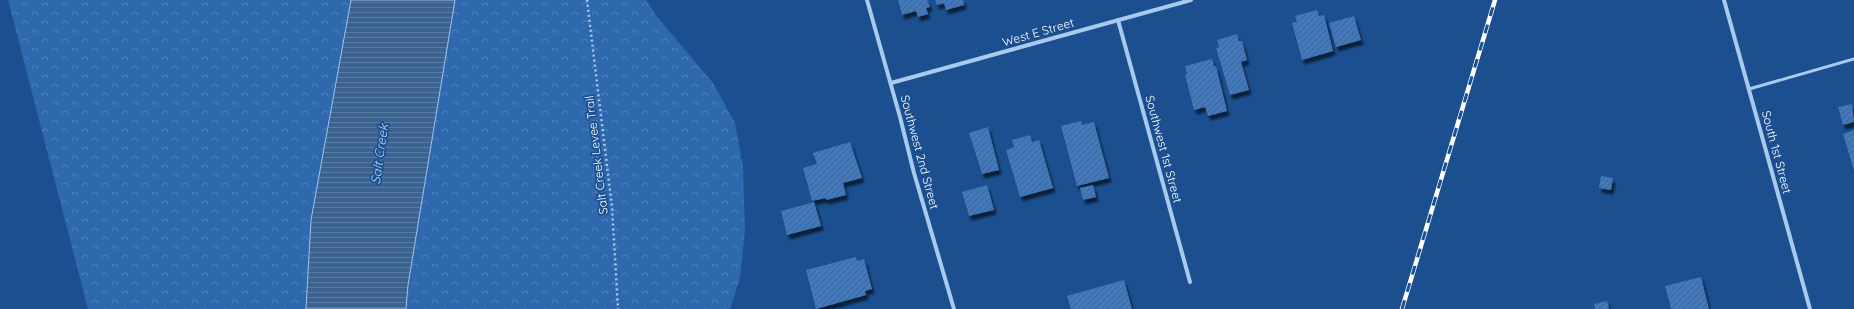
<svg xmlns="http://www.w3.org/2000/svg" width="1854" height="309" viewBox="0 0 1854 309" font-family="Quicksand,sans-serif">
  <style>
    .park { fill: url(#park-crowns) }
    .water { fill: url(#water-rules); stroke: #9cc4f0 }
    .building { fill: url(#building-hatch); filter: url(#shadow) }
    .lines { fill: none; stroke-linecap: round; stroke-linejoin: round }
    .path { stroke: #a9c9ee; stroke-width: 2.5; stroke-dasharray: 2 3; stroke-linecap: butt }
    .lane { stroke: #a9c9ee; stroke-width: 3 }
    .street { stroke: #a9c9ee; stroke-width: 4 }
    .rail-casing { stroke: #fff; stroke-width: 4.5 }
    .rail { stroke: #1b4f8f; stroke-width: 3; stroke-dasharray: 9; stroke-linecap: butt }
    .labels { text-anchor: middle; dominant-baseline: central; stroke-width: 3.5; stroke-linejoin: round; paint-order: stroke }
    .street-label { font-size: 12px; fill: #fff; stroke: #1b4f8f }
    .water-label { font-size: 13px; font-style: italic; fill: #b5d3f5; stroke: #1b4f8f }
  </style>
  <defs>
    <pattern id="park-crowns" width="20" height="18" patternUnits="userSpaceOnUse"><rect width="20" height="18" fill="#2e69ad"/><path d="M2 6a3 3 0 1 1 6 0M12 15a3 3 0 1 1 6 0" fill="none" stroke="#4d80b9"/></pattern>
    <pattern id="water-rules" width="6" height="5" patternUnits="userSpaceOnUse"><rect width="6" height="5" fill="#3c6290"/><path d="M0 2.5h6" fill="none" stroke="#597aa1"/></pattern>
    <pattern id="building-hatch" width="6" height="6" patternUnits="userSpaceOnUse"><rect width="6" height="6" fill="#4478b7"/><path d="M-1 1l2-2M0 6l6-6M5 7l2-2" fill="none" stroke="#486282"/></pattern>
    <filter id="shadow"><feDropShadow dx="2.5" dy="4.5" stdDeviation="1" flood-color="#0009"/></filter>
  </defs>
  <rect width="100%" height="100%" fill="#1b4f8f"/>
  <!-- park -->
  <polygon class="park" points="8,0 646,0 655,14 713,83 735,123 743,167 745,231 740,278 730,309 88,309"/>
  <!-- water -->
  <polygon class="water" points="351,0 455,0 408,285 406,309 306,309 311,220"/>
  <!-- building -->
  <g class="building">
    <polygon points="898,0 927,0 930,7 926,8 928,14 918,17 916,11 902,15"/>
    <polygon points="935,0 963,0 964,5 946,10 944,3 937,5"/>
    <polygon points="1317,10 1319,16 1324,15 1333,51 1302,60 1292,23 1297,22 1295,16"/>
    <polygon points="1354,16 1361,40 1336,47 1329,23"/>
    <polygon points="1237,34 1239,41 1242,41 1247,60 1241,62 1249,90 1230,95 1216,48 1219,47 1217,40"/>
    <polygon points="1212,59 1214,67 1216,66 1227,111 1208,116 1205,107 1194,110 1185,75 1187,74 1185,66"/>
    <polygon points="1852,104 1854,122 1843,125 1838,107"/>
    <polygon points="1081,121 1082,125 1094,122 1109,178 1077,186 1061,126"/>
    <polygon points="988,127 999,170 982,174 969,133"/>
    <polygon points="1854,130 1854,171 1843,134"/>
    <polygon points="1030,135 1032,142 1039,140 1053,188 1020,197 1006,150 1014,147 1012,140"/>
    <polygon points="850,142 862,178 843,183 846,195 826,200 826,198 812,201 803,168 817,164 813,153"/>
    <polygon points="1601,176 1613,178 1611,190 1599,188"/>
    <polygon points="987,185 994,210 969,216 962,192"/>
    <polygon points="1093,185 1096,197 1083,200 1080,188"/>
    <polygon points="814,202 821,226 787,235 781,211"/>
    <polygon points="856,257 857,261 864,259 872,289 865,291 866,295 816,309 806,270"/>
    <polygon points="1701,277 1709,309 1671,309 1665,286"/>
    <polygon points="1124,280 1132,309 1071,309 1067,296"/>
    <polygon points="1607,301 1609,309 1595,309 1594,304"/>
  </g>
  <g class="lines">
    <!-- path -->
    <polyline class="path" points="587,0 612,207 618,309"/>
    <!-- lane -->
    <polyline class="lane" points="1749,89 1854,59"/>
    <!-- street -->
    <g class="street">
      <polyline points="867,0 900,117 914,173 954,309"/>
      <polyline points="1724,0 1810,309"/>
      <polyline points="1118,20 1190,282"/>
      <polyline points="891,83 1191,0"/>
    </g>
    <defs>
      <polyline id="rail" points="1402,309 1495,0"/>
    </defs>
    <!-- rail casing -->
    <use href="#rail" class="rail-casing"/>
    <!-- rail -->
    <use href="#rail" class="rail"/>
  </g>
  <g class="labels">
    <!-- street labels -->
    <g class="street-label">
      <text transform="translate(1038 32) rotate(-16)">West E Street</text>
      <text transform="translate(1164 149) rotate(75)">Southwest 1st Street</text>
      <text transform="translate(920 152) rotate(75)">Southwest 2nd Street</text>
      <text transform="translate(1777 152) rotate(75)">South 1st Street</text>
      <text transform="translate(596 155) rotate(-97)">Salt Creek Levee Trail</text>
    </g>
    <!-- water labels -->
    <g class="water-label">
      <text transform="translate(379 154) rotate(-82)">Salt Creek</text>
    </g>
  </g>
</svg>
